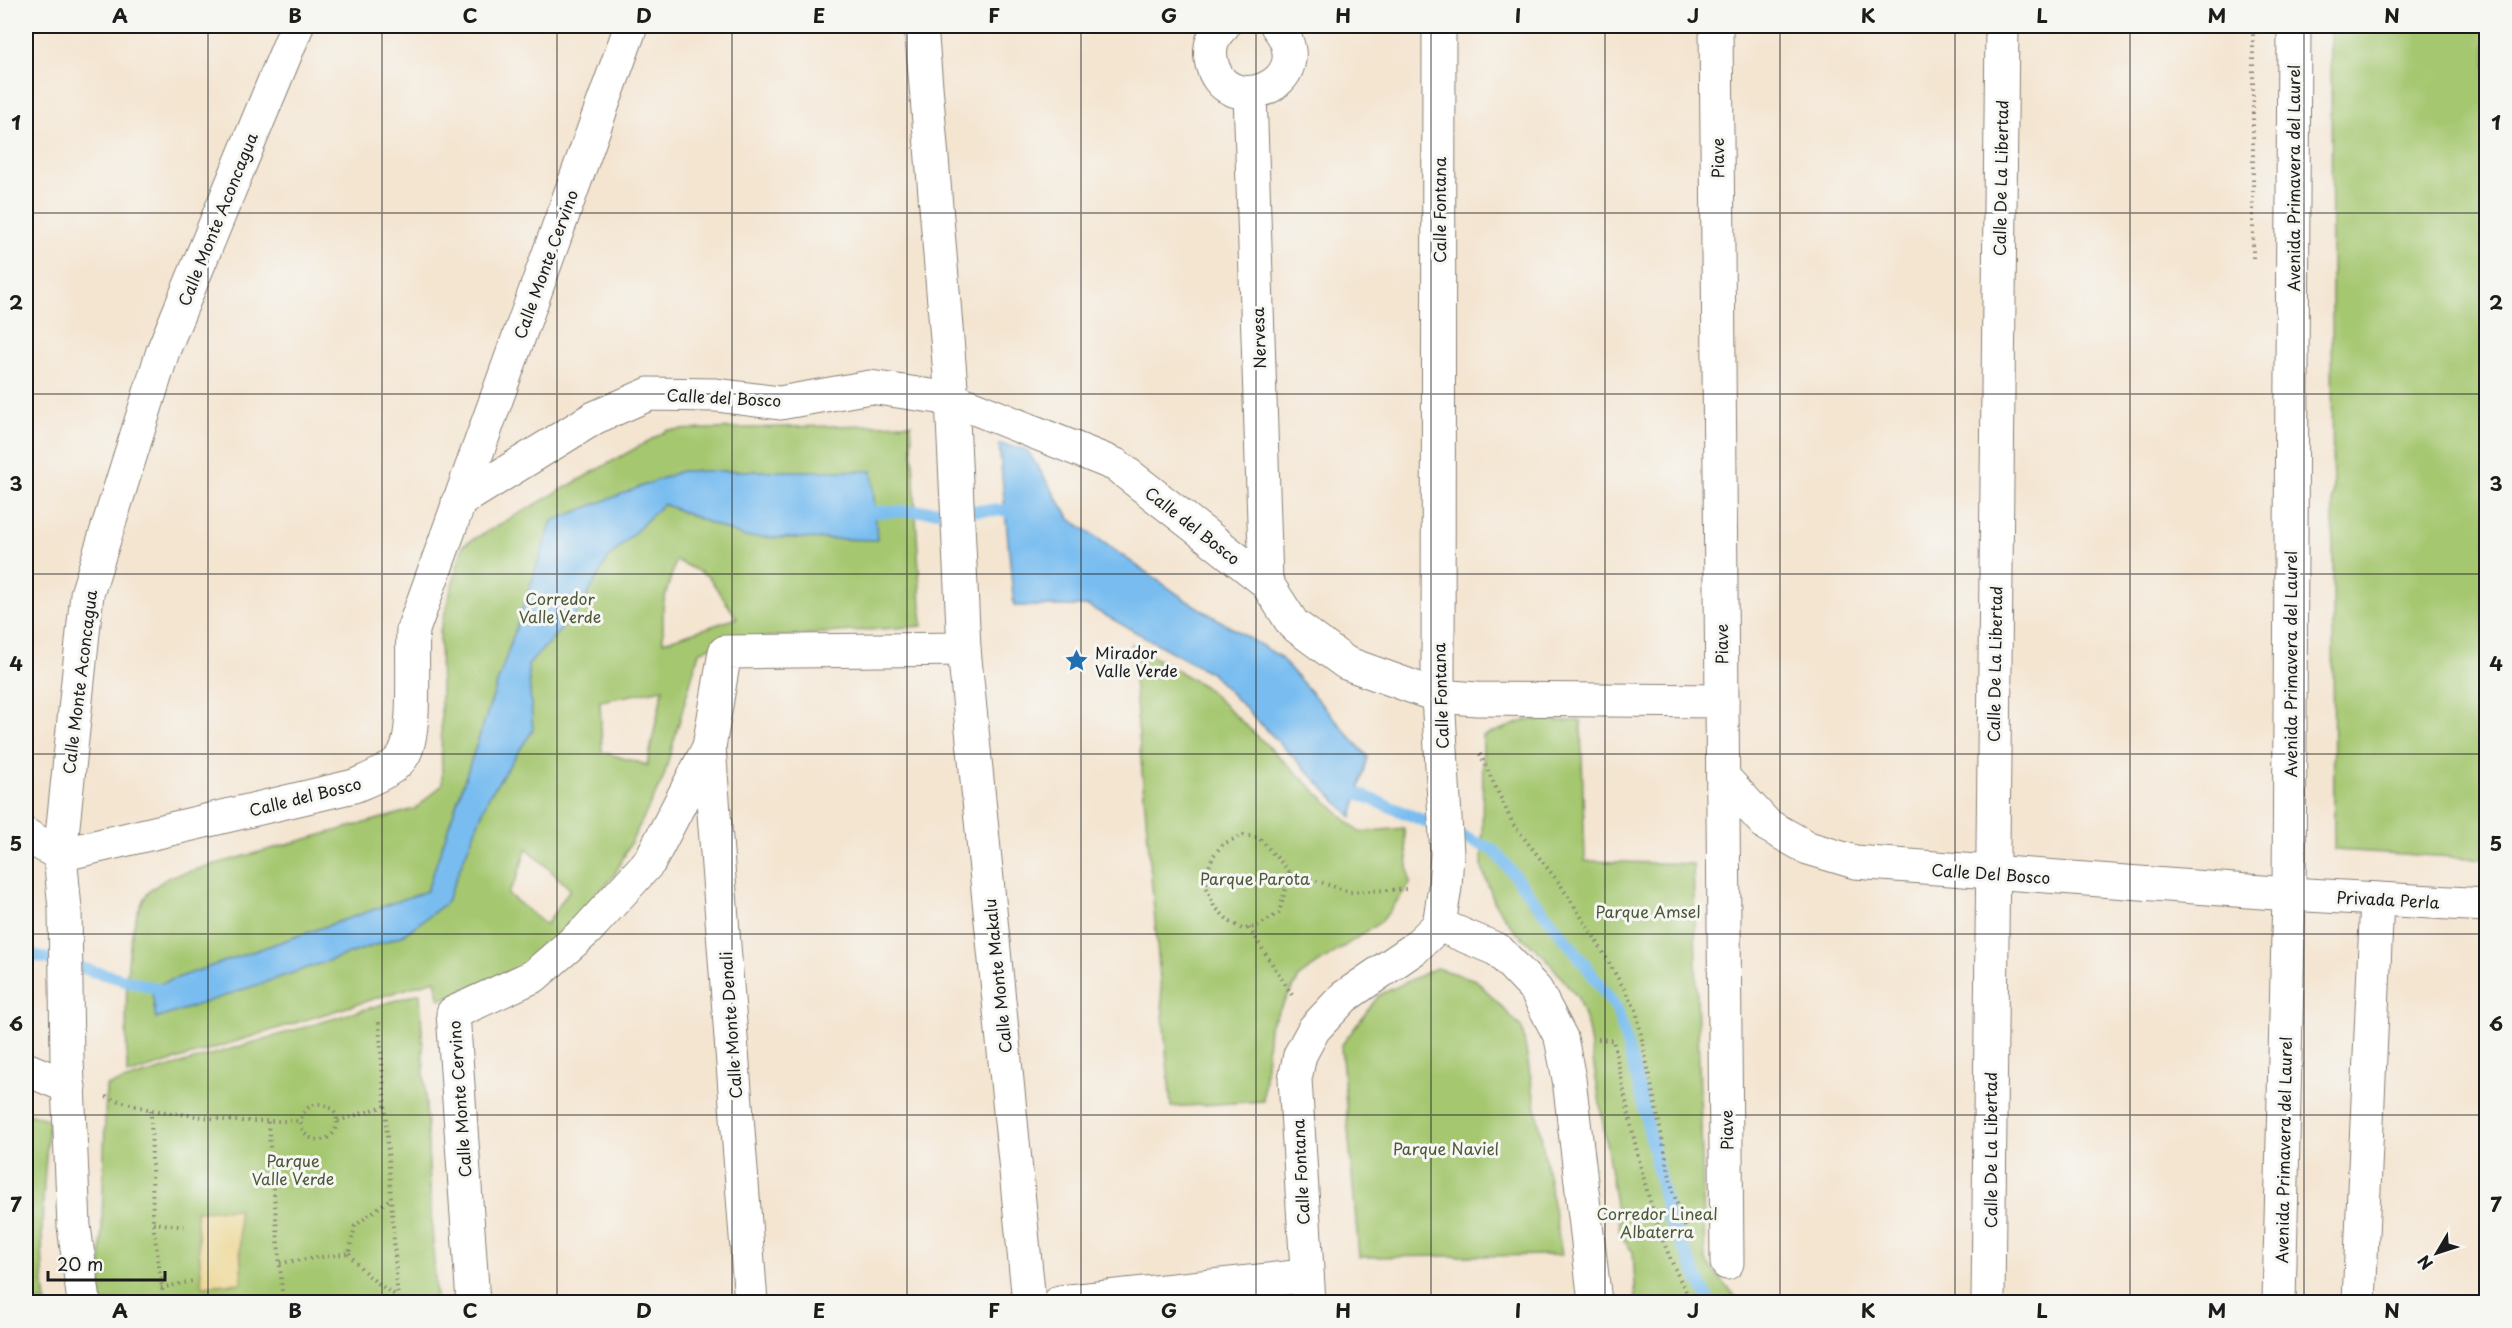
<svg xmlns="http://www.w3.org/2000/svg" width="2512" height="1328" viewBox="0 0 2512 1328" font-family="'Playpen Sans',sans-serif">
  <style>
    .green { fill: #a5c76f; stroke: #607246; stroke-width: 1.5; fill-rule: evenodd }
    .sand { fill: #eeda9e; stroke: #857b5d; stroke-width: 1.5 }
    .water { fill: #79bdf0; stroke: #4a6c86; stroke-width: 1.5 }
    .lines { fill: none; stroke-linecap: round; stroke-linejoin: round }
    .stream { stroke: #79bdf0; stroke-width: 12 }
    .minor-casing { stroke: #888076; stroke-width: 35 }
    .path { stroke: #888076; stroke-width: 4; stroke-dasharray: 1.5 4.5; stroke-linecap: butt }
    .minor { stroke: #fff; stroke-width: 33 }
    .grid { fill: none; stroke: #1c1c1c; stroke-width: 1.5; stroke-opacity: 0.55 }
    .labels { text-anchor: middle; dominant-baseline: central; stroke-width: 6; stroke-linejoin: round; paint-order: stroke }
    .street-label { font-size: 16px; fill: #1c1c1c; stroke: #f6f6f2 }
    .park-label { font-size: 16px; fill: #4c5839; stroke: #f6f6f2 }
    .poi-label { font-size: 16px; fill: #1c1c1c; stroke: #f6f6f2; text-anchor: start }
    .neatline { fill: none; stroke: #1c1c1c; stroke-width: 2 }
    .grid-label { font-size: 20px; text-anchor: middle; font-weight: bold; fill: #1c1c1c }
  </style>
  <rect width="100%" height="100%" fill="#f6f6f2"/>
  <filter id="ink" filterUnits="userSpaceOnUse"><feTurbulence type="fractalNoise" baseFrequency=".0167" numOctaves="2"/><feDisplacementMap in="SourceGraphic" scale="12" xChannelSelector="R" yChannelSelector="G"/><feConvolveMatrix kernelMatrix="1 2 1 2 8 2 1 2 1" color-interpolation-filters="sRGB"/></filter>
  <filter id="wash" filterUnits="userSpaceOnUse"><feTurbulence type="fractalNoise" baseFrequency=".008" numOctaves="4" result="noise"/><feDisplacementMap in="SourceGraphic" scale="24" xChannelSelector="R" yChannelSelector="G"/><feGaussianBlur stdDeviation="1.35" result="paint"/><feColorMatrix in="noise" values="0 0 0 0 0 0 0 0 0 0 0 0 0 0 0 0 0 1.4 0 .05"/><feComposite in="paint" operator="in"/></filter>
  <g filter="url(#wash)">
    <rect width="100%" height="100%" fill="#f4e5d1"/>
    <!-- green -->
    <g class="green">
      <polygon points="2331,26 2486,26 2486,859 2334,850"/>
      <path d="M911,424L922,626L727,640L699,652L663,779L615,874L563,933L521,967L440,1000L435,980L127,1075C127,1027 120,932 147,894C152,887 162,882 169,877L415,809L442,785L440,631L463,545L668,430ZM676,560L708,576L737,618L663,642V604ZM663,689L647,765L602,752L600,701ZM527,848L570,889L546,925L508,894L517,877Z"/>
      <polygon points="1131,644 1204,686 1359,832 1404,828 1410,884 1382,921 1300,976 1269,1027 1263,1101 1171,1107"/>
      <polygon points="1527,720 1581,721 1585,861 1693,864 1705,1260 1740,1302 1636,1302 1633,1252 1621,1237 1588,1028 1578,998 1544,956 1515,931 1495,904 1482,868 1483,736"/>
      <polygon points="1436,968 1476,980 1522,1028 1562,1255 1359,1257 1341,1046 1379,995"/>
      <polygon points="420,993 436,1302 102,1302 100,1292 106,1086"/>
      <path d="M26,1114L49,1119C44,1181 38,1241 46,1302H26Z"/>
    </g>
    <!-- sand -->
    <polygon class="sand" points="238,1209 242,1283 202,1286 196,1211"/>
    <!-- water -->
    <g class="water">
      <polygon points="999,444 1027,450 1070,519 1189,602 1279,656 1368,757 1352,817 1211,673 1088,606 1014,606"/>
      <polygon points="681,471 872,471 877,540 744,537 663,504 607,560 580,609 528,665 533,730 489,796 446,903 402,936 156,1019 151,987 427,891 552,521"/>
    </g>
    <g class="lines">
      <!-- stream -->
      <g class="stream">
        <polyline points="858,512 1005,510 1018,519"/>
        <polyline points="1347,783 1357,793 1494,850 1581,959 1617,1009 1640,1091 1669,1220 1710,1302"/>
        <polyline points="26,953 166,991"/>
      </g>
    </g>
  </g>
  <g filter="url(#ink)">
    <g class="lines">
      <defs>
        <g id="minor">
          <polyline points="921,26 952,399 964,649 1029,1302"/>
          <path d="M1223,26C1213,35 1209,46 1211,59C1221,124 1324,84 1277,26"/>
          <polyline points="1716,26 1727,1263"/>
          <polyline points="1250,93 1266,582"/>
          <polyline points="458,502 594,418 649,394 716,395 780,403 870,387 952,399 1116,465 1266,582 1293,624 1346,663 1438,696 1477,699 1722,701"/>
          <polyline points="709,747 751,1302"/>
          <polyline points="1723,777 1767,825 1808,848 1855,862 2289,894 2486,905"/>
          <path d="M26,835L60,855L354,786C370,779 396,770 404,754C417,732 411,659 413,630L631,26"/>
          <polyline points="1439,925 1498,950 1536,990 1561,1038 1569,1079 1595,1302"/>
          <polyline points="26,1069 69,1087"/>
          <polyline points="84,1302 74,1226 67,1060 65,909 60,855 87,594 163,351 297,26"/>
          <polyline points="473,1302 453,1013 534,976 587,930 650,861 709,747 725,652 964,649"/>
          <polyline points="1060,1302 1305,1276"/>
          <polyline points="1309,1302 1295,1079 1300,1055 1314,1029 1344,997 1414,949 1439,925 1445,887 1447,854 1438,696 1439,26"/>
          <polyline points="1988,1302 2002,26"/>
          <polyline points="2279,1302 2289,894 2294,26"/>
          <polyline points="2359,1302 2377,899"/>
        </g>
      </defs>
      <!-- minor casing -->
      <use href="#minor" class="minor-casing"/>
      <!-- path -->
      <g class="path">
        <polyline points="2253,258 2253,26"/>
        <polyline points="1480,754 1513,824 1560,884 1596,940 1636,1010 1673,1192 1688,1235"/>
        <polyline points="1290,872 1279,913 1256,927 1242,929 1229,921 1214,906 1206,886 1208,870 1213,856 1223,844 1243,835 1259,838 1290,872 1350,892 1408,889"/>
        <polyline points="1249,928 1294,998"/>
        <path d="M1598,1039L1613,1040C1633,1129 1646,1223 1692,1302"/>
        <polyline points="106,1097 151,1110 233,1121 300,1121"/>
        <circle cx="319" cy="1122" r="18"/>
        <polyline points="385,1106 398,1302"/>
        <polyline points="151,1110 153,1223 164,1302"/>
        <polyline points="338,1121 385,1106 379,1022"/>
        <polyline points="268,1122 283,1302"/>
        <polyline points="153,1223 188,1227"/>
        <path d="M349,1253C362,1272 377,1284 397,1296"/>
        <polyline points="280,1263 349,1253 355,1226 391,1198"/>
        <polyline points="161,1288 193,1281"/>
      </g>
      <!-- minor -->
      <use href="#minor" class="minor"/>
    </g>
  </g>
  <!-- grid -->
  <path class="grid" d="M208,26V1302M382,26V1302M557,26V1302M732,26V1302M907,26V1302M1081,26V1302M1256,26V1302M1431,26V1302M1605,26V1302M1780,26V1302M1955,26V1302M2130,26V1302M2304,26V1302M26,213H2486M26,394H2486M26,574H2486M26,754H2486M26,934H2486M26,1115H2486"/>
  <!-- icons -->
  <defs>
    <symbol id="sight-bare" viewBox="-9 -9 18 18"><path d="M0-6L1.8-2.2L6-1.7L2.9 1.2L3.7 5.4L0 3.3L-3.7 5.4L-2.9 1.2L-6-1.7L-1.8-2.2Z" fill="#1f6fb2" stroke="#f6f6f2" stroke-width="2.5" paint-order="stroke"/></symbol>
  </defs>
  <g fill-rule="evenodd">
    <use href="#sight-bare" x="1060" y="644" width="33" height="33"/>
  </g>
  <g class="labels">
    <!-- street labels -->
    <g class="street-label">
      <text transform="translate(1717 158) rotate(-90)">Piave</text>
      <text transform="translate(2000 178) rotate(-89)">Calle De La Libertad</text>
      <text transform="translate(2293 178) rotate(-90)">Avenida Primavera del Laurel</text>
      <text transform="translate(1439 210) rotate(-90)">Calle Fontana</text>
      <text transform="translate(217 219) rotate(-68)">Calle Monte Aconcagua</text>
      <text transform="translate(545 264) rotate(-70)">Calle Monte Cervino</text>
      <text transform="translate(1258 338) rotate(-92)">Nervesa</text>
      <text transform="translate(724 397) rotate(3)">Calle del Bosco</text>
      <text transform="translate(1193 525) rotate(38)">Calle del Bosco</text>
      <text transform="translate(1721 644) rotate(-90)">Piave</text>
      <text transform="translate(1994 664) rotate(-89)">Calle De La Libertad</text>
      <text transform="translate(2290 664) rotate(-90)">Avenida Primavera del Laurel</text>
      <text transform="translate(79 682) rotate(-83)">Calle Monte Aconcagua</text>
      <text transform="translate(1440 696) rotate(-92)">Calle Fontana</text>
      <text transform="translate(305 796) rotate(-14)">Calle del Bosco</text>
      <text transform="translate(1991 873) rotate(4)">Calle Del Bosco</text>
      <text transform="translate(2388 899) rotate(3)">Privada Perla</text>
      <text transform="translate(997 976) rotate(-96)">Calle Monte Makalu</text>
      <text transform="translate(730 1025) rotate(-94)">Calle Monte Denali</text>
      <text transform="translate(459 1099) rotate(-94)">Calle Monte Cervino</text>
      <text transform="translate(1726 1130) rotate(-91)">Piave</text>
      <text transform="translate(1990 1150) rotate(-90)">Calle De La Libertad</text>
      <text transform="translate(2283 1150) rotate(-89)">Avenida Primavera del Laurel</text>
      <text transform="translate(1300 1172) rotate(-93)">Calle Fontana</text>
    </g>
    <!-- park labels -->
    <g class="park-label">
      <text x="560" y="598">Corredor<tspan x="560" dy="18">Valle Verde</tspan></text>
      <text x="1255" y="878">Parque Parota</text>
      <text x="1648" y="911">Parque Amsel</text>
      <text x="1446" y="1148">Parque Naviel</text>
      <text x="293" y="1160">Parque<tspan x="293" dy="18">Valle Verde</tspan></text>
      <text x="1657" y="1213">Corredor Lineal<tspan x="1657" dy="18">Albaterra</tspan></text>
    </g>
    <!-- poi labels -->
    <g class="poi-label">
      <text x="1095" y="652">Mirador<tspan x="1095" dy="18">Valle Verde</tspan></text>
    </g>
  </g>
  <!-- margin -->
  <rect width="2512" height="1328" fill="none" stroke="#f6f6f2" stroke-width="66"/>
  <!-- north arrow -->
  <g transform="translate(2437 1253) rotate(231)" stroke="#f6f6f2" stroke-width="4.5" paint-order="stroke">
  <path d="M0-4.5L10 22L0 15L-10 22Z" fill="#1c1c1c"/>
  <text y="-9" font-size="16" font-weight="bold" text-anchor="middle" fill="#1c1c1c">N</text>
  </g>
  <!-- scale -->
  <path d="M48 1271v9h117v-9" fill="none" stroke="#1c1c1c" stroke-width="3"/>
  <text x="57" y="1271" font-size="18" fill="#1c1c1c" stroke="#f6f6f2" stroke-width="4.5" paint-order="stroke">20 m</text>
  <rect x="33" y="33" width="2446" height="1262" class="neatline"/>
  <g class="grid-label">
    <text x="120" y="23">A</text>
    <text x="295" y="23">B</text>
    <text x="470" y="23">C</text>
    <text x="644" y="23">D</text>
    <text x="819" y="23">E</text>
    <text x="994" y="23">F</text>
    <text x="1169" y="23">G</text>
    <text x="1343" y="23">H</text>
    <text x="1518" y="23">I</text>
    <text x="1693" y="23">J</text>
    <text x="1868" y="23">K</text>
    <text x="2042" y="23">L</text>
    <text x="2217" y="23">M</text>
    <text x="2392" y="23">N</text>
    <text x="16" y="130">1</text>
    <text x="2496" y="130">1</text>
    <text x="16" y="310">2</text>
    <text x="2496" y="310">2</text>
    <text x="16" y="491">3</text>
    <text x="2496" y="491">3</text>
    <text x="16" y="671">4</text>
    <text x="2496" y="671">4</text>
    <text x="16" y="851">5</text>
    <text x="2496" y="851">5</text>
    <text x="16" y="1031">6</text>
    <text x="2496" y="1031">6</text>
    <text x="16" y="1212">7</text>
    <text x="2496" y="1212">7</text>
    <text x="120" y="1318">A</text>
    <text x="295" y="1318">B</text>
    <text x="470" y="1318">C</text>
    <text x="644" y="1318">D</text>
    <text x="819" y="1318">E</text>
    <text x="994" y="1318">F</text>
    <text x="1169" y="1318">G</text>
    <text x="1343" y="1318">H</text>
    <text x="1518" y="1318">I</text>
    <text x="1693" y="1318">J</text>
    <text x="1868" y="1318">K</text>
    <text x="2042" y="1318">L</text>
    <text x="2217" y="1318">M</text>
    <text x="2392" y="1318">N</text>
  </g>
</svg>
